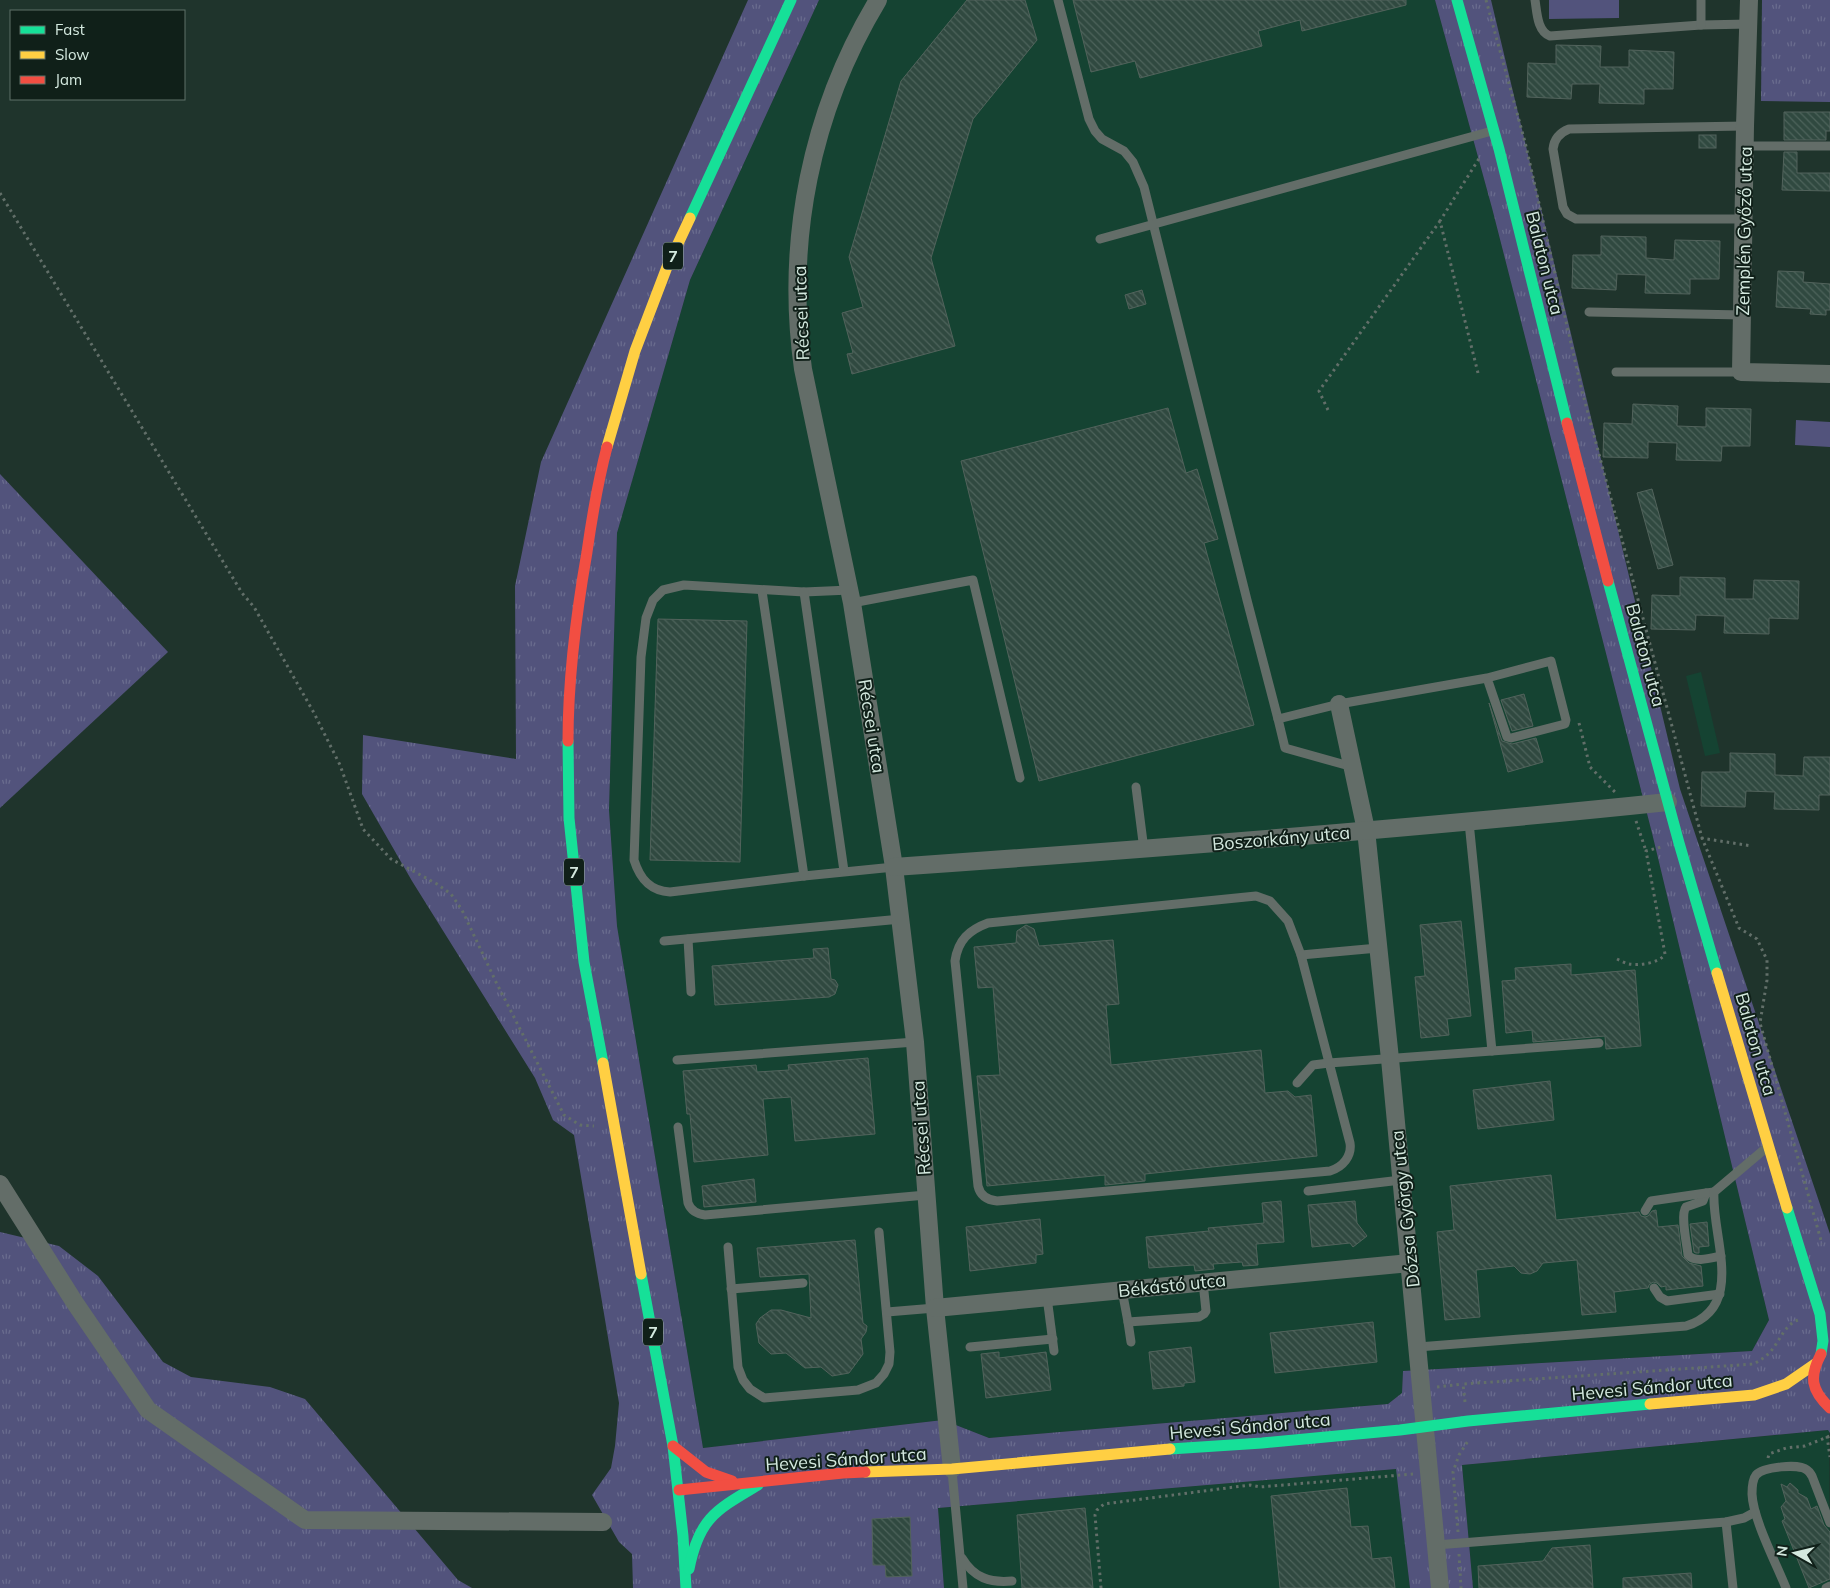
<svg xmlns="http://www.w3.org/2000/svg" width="1830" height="1588" viewBox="0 0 1830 1588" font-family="Mulish,sans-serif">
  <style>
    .built { fill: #154332 }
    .grass { fill: url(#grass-tufts) }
    .pitch { fill: #52537c }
    .building { fill: url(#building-back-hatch); stroke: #52635c }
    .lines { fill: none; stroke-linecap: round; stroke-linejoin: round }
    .path { stroke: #626f69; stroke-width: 3; stroke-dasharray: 2.5 4; stroke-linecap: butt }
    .lane { stroke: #636d68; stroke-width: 9 }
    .street { stroke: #636d68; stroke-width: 18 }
    .fast { stroke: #16e098; stroke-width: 11 }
    .slow { stroke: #ffcf43; stroke-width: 11 }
    .jam { stroke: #f24e42; stroke-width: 11 }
    .labels { text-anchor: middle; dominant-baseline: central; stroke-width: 4; stroke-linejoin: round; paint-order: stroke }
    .shield { fill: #102019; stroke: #99ada4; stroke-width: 1 }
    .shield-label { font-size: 16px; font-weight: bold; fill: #d4e9df }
    .street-label { font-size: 18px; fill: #d4e9df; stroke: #102019 }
  </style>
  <defs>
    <pattern id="grass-tufts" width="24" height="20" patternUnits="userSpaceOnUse" patternTransform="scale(1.25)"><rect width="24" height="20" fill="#52537c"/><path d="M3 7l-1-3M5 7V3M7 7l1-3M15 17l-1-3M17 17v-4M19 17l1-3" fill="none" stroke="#6a6c8e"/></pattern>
    <pattern id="building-back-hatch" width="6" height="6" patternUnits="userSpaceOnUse" patternTransform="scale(1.25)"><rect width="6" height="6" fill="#304940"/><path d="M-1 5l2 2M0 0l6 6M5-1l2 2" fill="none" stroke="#4d635b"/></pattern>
  </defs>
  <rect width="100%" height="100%" fill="#1f342c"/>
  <!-- built -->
  <g class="built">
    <polygon points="819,0 1435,0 1492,208 1652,833 1769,1320 1752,1351 1403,1371 1402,1393 1388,1404 989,1438 943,1420 703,1448 617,926 609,810 617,533 690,280"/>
    <polygon points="1701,672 1720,753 1705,756 1686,676"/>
    <polygon points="1829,1430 1830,1588 1473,1588 1462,1465"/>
    <polygon points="1397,1469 1410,1588 944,1588 938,1508"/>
  </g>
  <!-- grass -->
  <g class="grass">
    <polygon points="748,0 819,0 690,280 617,533 609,810 617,926 703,1448 943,1420 989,1438 1388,1404 1402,1393 1403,1371 1752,1351 1769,1320 1652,833 1492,208 1435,0 1491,0 1680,789 1830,1234 1830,1433 1828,1430 1462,1465 1473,1588 1410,1588 1396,1469 938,1508 944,1588 633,1588 632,1554 619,1542 592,1495 611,1468 615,1446 619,1403 574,1135 553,1120 535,1078 412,881 362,794 363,735 516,759 515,586 541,462"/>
    <polygon points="1762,0 1830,0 1830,102 1761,101"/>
    <polygon points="0,474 168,652 0,808"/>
    <polygon points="0,1232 59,1246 98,1276 163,1362 191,1377 270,1387 305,1399 458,1580 472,1588 0,1588"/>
  </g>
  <!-- pitch -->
  <g class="pitch">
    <polygon points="1549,0 1619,0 1619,18 1549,19"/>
    <polygon points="1796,420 1830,422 1830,447 1795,445"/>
  </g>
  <!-- building -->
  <g class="building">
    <polygon points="967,0 1025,0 1037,40 973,119 931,258 955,346 852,374 847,354 853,353 842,313 863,307 849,257 901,81"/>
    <polygon points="1073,0 1406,0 1406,5 1302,31 1300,20 1258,31 1262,46 1140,78 1135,61 1091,72"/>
    <polygon points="1556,45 1601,46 1600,67 1629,67 1629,50 1674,52 1673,89 1644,89 1644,104 1599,103 1600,84 1572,84 1571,99 1527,97 1528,63 1556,64"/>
    <polygon points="1784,112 1830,112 1830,131 1826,131 1826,140 1784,140"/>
    <rect x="1699" y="135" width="17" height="13"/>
    <polygon points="1784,152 1797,152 1797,173 1830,173 1830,191 1782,190"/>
    <polygon points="1601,236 1646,237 1646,258 1674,260 1675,240 1720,241 1719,279 1690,279 1690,294 1645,293 1646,275 1617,274 1616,290 1572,288 1573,255 1601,255"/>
    <polygon points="1778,271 1804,272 1803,282 1830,284 1830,310 1826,310 1826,315 1810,314 1811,309 1776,307"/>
    <polygon points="1142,290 1146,304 1129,309 1125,295"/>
    <polygon points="1633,404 1678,406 1677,426 1706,427 1706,408 1751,409 1750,446 1722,446 1721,461 1676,460 1677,443 1648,442 1648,458 1603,457 1604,423 1632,424"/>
    <polygon points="1168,408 1186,473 1197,469 1218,539 1204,543 1254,725 1039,781 961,461"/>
    <polygon points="1652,489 1673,565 1658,569 1637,493"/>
    <polygon points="1680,577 1725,578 1725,599 1753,599 1754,580 1799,581 1798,619 1769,618 1769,634 1724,633 1725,616 1696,615 1695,630 1651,629 1652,595 1680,596"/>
    <polygon points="658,619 747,621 740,862 650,860"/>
    <polygon points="1524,694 1533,726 1512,731 1501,700"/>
    <polygon points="1489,703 1502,741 1512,744 1536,738 1543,762 1508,772"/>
    <polygon points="1730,753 1775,754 1775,775 1803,776 1804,757 1830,757 1830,795 1819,795 1819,810 1774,809 1775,792 1746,791 1745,807 1701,806 1702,772 1730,772"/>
    <polygon points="1461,921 1471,1016 1447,1019 1449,1035 1421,1038 1415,977 1425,976 1420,925"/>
    <polygon points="1026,925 1034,929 1039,946 1113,940 1119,1004 1106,1005 1111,1065 1261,1050 1265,1093 1288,1091 1295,1097 1311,1095 1317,1156 1145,1174 1145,1181 1105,1185 1105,1175 987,1186 977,1076 1000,1075 993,987 978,988 974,947 1016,943 1017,931"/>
    <polygon points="828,948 831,979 835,980 838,985 835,994 829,997 715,1005 712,966 814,958 813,949"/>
    <polygon points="1571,964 1571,975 1635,970 1641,1046 1606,1049 1605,1036 1533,1042 1532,1030 1506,1033 1502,981 1516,980 1515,968"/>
    <polygon points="868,1058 875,1134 795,1141 791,1097 763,1099 768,1155 694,1162 690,1114 687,1114 683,1071 756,1065 757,1072 789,1070 788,1065"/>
    <polygon points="1550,1081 1554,1120 1478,1129 1473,1090"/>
    <polygon points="1551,1175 1556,1220 1639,1212 1641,1216 1645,1217 1648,1216 1652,1211 1656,1210 1658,1227 1678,1225 1682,1256 1689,1263 1701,1266 1703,1286 1666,1290 1666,1286 1661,1287 1657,1283 1653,1282 1649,1285 1648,1288 1614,1292 1616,1312 1582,1315 1577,1260 1543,1263 1537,1271 1530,1274 1521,1273 1514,1266 1476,1270 1480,1317 1445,1320 1437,1232 1454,1230 1450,1186"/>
    <polygon points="754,1179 756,1202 704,1207 702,1186"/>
    <polygon points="1281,1201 1284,1242 1256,1244 1258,1265 1243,1266 1242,1262 1213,1264 1214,1269 1195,1271 1194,1265 1149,1268 1146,1237 1209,1231 1208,1228 1264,1223 1262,1203"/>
    <polygon points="1355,1201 1357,1223 1367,1236 1353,1247 1350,1243 1312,1247 1308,1205"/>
    <polygon points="1040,1219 1043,1254 1036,1255 1036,1263 970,1271 966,1227"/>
    <polygon points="1707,1222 1709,1246 1699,1247 1699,1253 1696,1253 1694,1252 1690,1224"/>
    <polygon points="855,1240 863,1323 867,1326 866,1332 861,1339 863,1354 849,1373 832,1376 821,1367 805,1368 786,1353 771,1354 759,1343 756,1324 760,1318 771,1310 781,1310 811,1318 809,1274 760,1277 757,1248"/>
    <polygon points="1373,1322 1377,1362 1275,1373 1270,1333"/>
    <polygon points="1191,1347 1195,1382 1184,1383 1184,1386 1153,1389 1149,1352"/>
    <polygon points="999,1352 999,1358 1046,1352 1051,1390 986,1398 981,1354"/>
    <polygon points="1790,1483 1798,1490 1798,1493 1807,1498 1811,1509 1817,1506 1824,1525 1830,1532 1830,1579 1809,1588 1782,1521 1785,1519 1781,1507 1786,1501 1781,1484 1787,1487"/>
    <polygon points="1347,1488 1351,1527 1368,1526 1372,1559 1391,1557 1395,1588 1280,1588 1271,1496"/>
    <polygon points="1085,1508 1093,1588 1022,1588 1017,1515"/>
    <polygon points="910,1517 912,1576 886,1577 885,1565 873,1565 872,1519"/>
    <polygon points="1590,1545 1593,1588 1479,1588 1478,1566 1543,1561 1552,1548"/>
    <polygon points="1691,1573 1692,1588 1623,1588 1623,1578"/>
  </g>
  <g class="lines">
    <!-- path -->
    <g class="path">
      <polyline points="1486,0 1525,142 1581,387 1702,838 1739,928 1757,939 1767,960 1767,980 1760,1023 1822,1244"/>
      <polyline points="0,193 242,593 254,607 314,713 340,765 363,829 391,859 437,884 451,894 462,910 496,982 564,1115 580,1125 594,1126"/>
      <polyline points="1478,373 1440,221 1480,157"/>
      <polyline points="1328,410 1319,391 1440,221"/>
      <polyline points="1579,723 1590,767 1615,792"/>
      <polyline points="1636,821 1646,851"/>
      <polyline points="1701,838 1752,846"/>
      <path d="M1617,959C1621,961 1625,963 1629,964C1639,966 1660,963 1665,954L1646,851L1661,847"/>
      <polyline points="1437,1387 1463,1384"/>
      <path d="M1465,1402L1463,1384L1754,1364C1760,1360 1766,1357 1771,1351C1781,1339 1785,1323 1801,1319"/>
      <polyline points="1827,1436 1830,1457"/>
      <polyline points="1768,1458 1769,1454 1786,1448 1805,1446 1830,1436"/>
      <polyline points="1458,1532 1453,1472 1459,1455 1468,1441"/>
      <polyline points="1459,1554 1461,1588"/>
      <polyline points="1101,1588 1095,1515 1097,1510 1104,1504 1250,1485 1260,1487 1413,1474"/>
    </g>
    <!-- lane -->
    <g class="lane">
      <polyline points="1058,0 1089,119 1095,131 1102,139 1124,151 1133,162 1144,187 1247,600 1278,719 1339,704 1487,678 1551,661 1566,720 1565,724 1511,738 1507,737 1487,678"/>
      <path d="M1535,0C1537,12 1537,31 1550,36L1701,25L1749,24"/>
      <polyline points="1701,25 1701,0"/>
      <polyline points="1745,146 1830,146"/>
      <path d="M1744,219H1576L1567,214L1563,207L1553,149C1554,139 1559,133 1569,129L1745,126"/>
      <polyline points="1100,239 1492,131"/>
      <polyline points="1589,312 1743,315"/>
      <polyline points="1616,372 1741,372"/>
      <path d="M850,590L804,592L684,585L663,590L653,600L646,618L641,657L634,860C640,879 650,891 670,892L804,876L894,867"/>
      <polyline points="762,591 804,876"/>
      <polyline points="804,592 844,871"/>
      <polyline points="852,603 973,580 1020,778"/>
      <polyline points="1278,719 1285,748 1353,767"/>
      <polyline points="1136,787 1144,850"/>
      <polyline points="1469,822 1492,1051"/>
      <path d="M1256,896L1270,901L1288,921L1301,955L1350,1143C1352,1156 1343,1167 1330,1171L997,1201C987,1200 980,1195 978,1186L955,961C958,940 969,930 988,923Z"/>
      <polyline points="688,939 691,992"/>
      <polyline points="664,941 901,919"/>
      <polyline points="1301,955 1378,948"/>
      <polyline points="677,1060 915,1042"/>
      <polyline points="1297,1083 1313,1065 1329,1063 1599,1043"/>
      <path d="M678,1127L688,1203C691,1211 697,1214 705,1215L926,1195"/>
      <polyline points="1308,1191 1401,1180"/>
      <path d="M1714,1192L1706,1193L1703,1201L1686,1207C1680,1215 1687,1244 1688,1255C1695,1263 1711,1258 1721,1256"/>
      <polyline points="1645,1211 1651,1201 1706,1193"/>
      <polyline points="728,1247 738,1367 743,1380 750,1389 764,1398 858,1390 876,1383 884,1374 889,1364 890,1352 879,1232"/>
      <polyline points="1654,1288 1660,1297 1667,1301 1720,1294"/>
      <polyline points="731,1289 803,1283"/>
      <polyline points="1122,1290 1128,1322 1199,1317 1204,1314 1206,1311 1203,1282"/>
      <polyline points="1047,1297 1054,1351"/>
      <polyline points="887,1312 935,1308"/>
      <polyline points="1128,1322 1131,1342"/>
      <polyline points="970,1347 1053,1339"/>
      <path d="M1418,1347L1686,1326C1747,1307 1711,1236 1714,1192L1766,1148"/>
      <polyline points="952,1471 963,1588"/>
      <polyline points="1726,1522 1733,1588"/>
      <polyline points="1436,1545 1726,1522 1744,1518 1755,1512"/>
      <path d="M962,1558C974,1578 990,1583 1012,1581"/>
      <path d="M1786,1588C1776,1563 1753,1519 1752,1494C1752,1488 1752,1480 1756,1475C1763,1467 1799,1463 1807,1470C1810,1472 1810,1473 1812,1476L1830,1523"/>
      <polyline points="1826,1588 1830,1586"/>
    </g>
    <!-- street -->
    <g class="street">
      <path d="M878,0C811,111 785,241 803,369L852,603L894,867L915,1042L935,1308L952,1469"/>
      <polyline points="1749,0 1745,126 1741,372 1830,374"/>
      <polyline points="1339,704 1366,830 1390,1059 1440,1588"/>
      <path d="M894,867C1152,849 1410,829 1668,802"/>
      <polyline points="0,1184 75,1303 148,1410 305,1520 603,1522"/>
      <polyline points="935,1308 1410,1263"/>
    </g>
    <!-- fast -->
    <g class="fast">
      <polyline points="1457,0 1499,149 1567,423"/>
      <polyline points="690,218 791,0"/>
      <polyline points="1608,581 1679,843 1717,973"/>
      <polyline points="568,741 569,818 584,962 603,1063"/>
      <polyline points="1787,1208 1820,1314 1823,1341 1821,1354"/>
      <polyline points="641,1274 673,1446 683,1536 686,1588"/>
      <polyline points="1170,1449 1262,1443 1400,1430 1468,1421 1650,1404"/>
      <path d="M689,1569C699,1518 716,1510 758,1485"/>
    </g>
    <!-- slow -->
    <g class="slow">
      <polyline points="607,447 635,351 667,267 690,218"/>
      <polyline points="1717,973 1787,1208"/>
      <polyline points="603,1063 641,1274"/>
      <polyline points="1650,1404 1754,1395 1786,1384 1815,1364"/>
      <polyline points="865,1472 952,1469 1170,1449"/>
    </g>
    <!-- jam -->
    <g class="jam">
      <polyline points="1567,423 1608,581"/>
      <path d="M568,741C568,677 576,615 587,552C592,517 598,481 607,447"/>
      <path d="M1821,1354C1809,1377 1811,1390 1830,1408"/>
      <polyline points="673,1446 706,1472 732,1481"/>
      <polyline points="679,1490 843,1473 865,1472"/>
    </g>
  </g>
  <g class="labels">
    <!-- shield labels -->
    <g class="shield">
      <rect x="663" y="242.5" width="20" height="27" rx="4"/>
      <rect x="564" y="858.5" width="20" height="27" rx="4"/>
      <rect x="643" y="1318.5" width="20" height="27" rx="4"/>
    </g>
    <g class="shield-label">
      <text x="673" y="256">7</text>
      <text x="574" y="872">7</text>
      <text x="653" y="1332">7</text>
    </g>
    <!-- street labels -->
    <g class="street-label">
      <text transform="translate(1744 231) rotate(-89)">Zemplén Győző utca</text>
      <text transform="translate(1545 263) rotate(76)">Balaton utca</text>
      <text transform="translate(801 313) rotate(-92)">Récsei utca</text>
      <text transform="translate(1646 655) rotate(75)">Balaton utca</text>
      <text transform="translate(872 726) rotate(81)">Récsei utca</text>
      <text transform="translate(1281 838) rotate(-5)">Boszorkány utca</text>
      <text transform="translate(1756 1044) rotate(74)">Balaton utca</text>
      <text transform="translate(921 1128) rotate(-94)">Récsei utca</text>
      <text transform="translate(1405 1209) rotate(-96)">Dózsa György utca</text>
      <text transform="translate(1172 1285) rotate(-6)">Békástó utca</text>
      <text transform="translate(1652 1387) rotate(-5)">Hevesi Sándor utca</text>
      <text transform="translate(1250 1426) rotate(-5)">Hevesi Sándor utca</text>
      <text transform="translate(846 1459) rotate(-4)">Hevesi Sándor utca</text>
    </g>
  </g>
  <!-- legend -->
  <rect x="10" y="10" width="175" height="90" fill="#102019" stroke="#5e7068"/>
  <rect x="20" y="26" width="25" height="8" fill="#16e098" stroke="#5e7068"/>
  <text x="55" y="35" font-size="15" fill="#d4e9df">Fast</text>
  <rect x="20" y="51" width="25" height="8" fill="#ffcf43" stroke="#5e7068"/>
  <text x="55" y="60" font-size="15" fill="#d4e9df">Slow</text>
  <rect x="20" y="76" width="25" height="8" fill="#f24e42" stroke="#5e7068"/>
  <text x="55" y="85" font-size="15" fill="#d4e9df">Jam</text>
  <!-- north arrow -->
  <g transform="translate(1795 1553) rotate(278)" stroke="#102019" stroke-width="4" paint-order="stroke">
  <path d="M0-4L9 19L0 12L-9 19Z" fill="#d4e9df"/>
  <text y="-8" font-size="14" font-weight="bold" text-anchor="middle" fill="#d4e9df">N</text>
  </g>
</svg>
